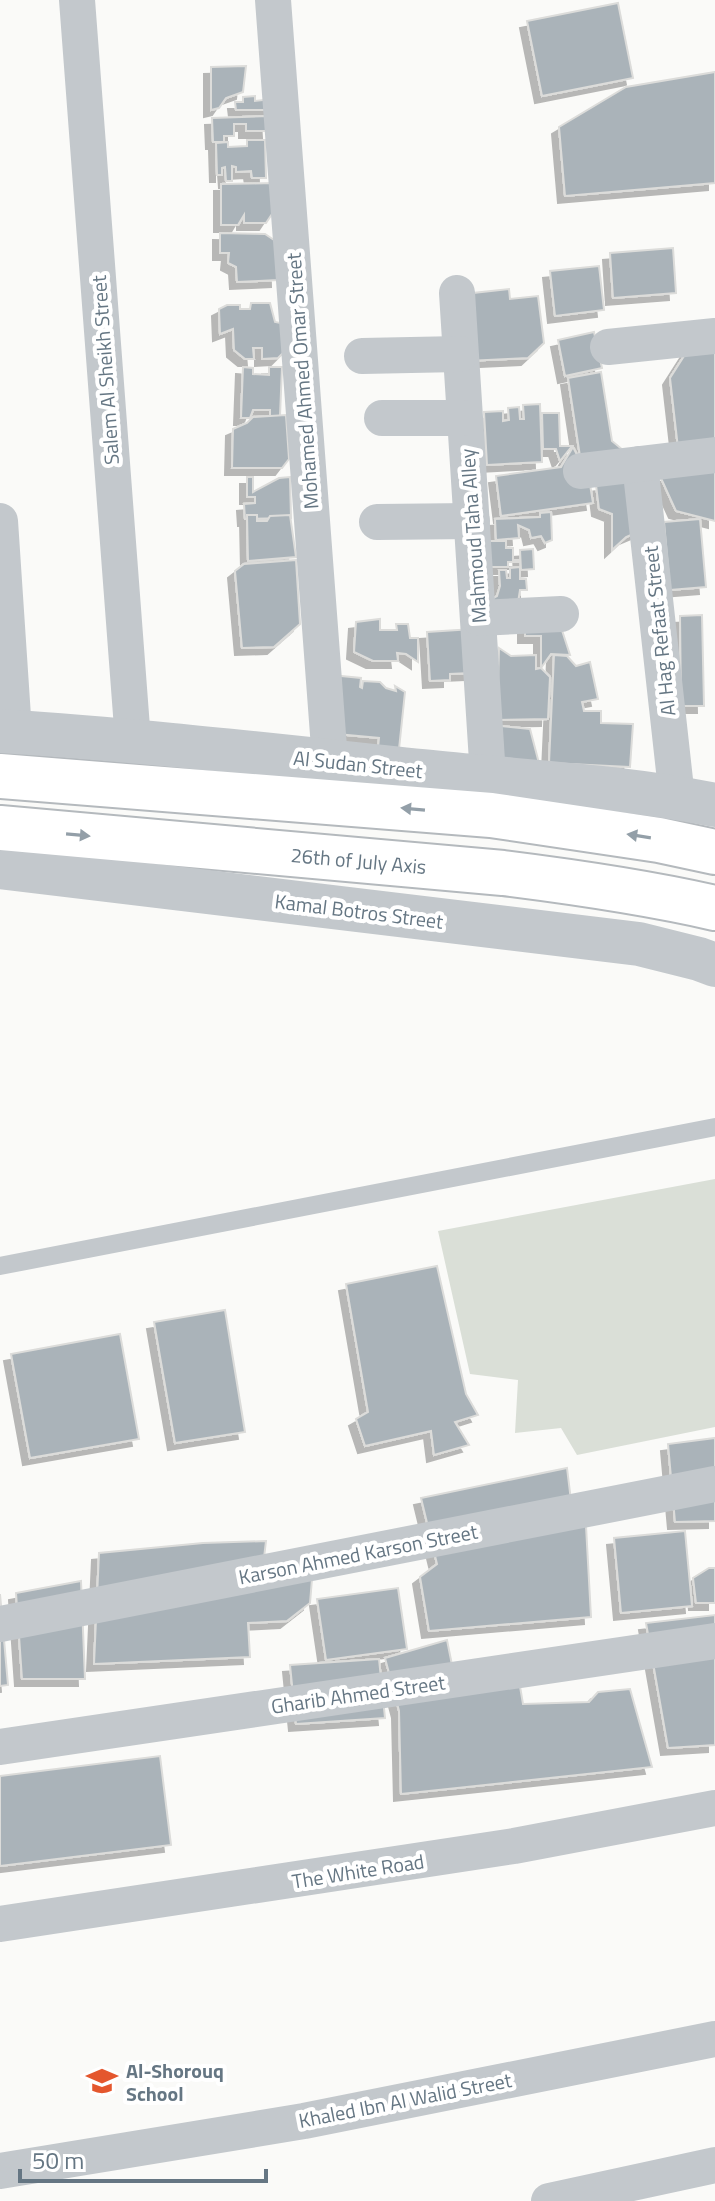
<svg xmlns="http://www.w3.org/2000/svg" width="715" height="2201" viewBox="0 0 715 2201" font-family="'Titillium Web',sans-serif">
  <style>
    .green { fill: #dadfd7 }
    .building { fill: #aab3b9; stroke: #dcdcda; stroke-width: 2; filter: url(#shadow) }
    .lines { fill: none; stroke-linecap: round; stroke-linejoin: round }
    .trunk-casing { stroke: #b4b9bd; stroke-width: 48 }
    .service { stroke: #c3c8cc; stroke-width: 18 }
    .minor { stroke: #c3c8cc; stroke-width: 36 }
    .tertiary { stroke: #c3c8cc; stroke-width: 44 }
    .trunk { stroke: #fff; stroke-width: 44 }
    .oneway { fill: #939fa8 }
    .labels { text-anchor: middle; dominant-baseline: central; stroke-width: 8; stroke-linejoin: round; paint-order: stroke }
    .street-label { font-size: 20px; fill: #657683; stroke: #fff }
    .poi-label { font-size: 20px; font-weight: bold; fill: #657683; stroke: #fff; text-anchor: start }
  </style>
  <defs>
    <filter id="shadow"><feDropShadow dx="-7" dy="7" stdDeviation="0" flood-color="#0004"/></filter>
  </defs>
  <rect width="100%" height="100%" fill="#fafaf8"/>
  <!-- green -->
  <polygon class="green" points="715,1179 715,1427 577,1455 561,1428 515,1433 518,1380 470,1374 438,1231"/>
  <!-- building -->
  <g class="building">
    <polygon points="618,3 633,78 542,96 527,21"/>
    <polygon points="246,66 243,92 226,98 219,108 211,110 211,67"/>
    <polygon points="715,72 715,183 565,196 559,127 626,87"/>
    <polygon points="255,96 255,101 281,98 281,110 236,110 235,102 243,102 243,97"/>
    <polygon points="268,116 269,131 246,131 246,124 234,124 234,136 224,136 224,142 213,142 212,118"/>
    <polygon points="247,140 265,140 266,178 252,178 251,171 236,172 236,167 232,166 232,181 226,181 225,167 222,168 222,175 217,175 216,143 228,142 228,147 247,146"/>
    <polygon points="274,183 274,211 266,223 244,223 244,215 238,225 221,225 221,184"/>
    <polygon points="220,233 265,234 277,242 278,280 237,282 236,267 228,263 229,253 220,253"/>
    <polygon points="673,248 676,293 613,298 610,253"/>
    <polygon points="599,266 604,310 555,316 550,271"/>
    <polygon points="509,289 510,299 538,296 544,343 528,358 467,361 473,293"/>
    <polygon points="251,303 270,303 275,322 286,324 292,344 278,358 262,359 262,348 253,348 254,359 245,359 234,350 233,329 220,334 219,309 227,305 240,305 240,309 250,309"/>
    <polygon points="594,332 602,368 565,376 558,340"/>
    <polygon points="715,339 715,443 678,448 670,378 693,342"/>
    <polygon points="243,367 253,368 253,374 269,375 269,367 282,367 280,416 270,416 270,410 253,410 250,418 241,418"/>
    <polygon points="601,372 612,441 629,455 581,463 568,378"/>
    <polygon points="540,404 542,462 487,465 484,412 503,411 503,421 509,420 508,408 519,407 520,419 524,419 523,405"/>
    <polygon points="542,413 559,413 560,446 572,446 560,461 556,449 543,449"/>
    <polygon points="286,415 289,459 282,468 232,468 233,429 247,423 253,417"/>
    <polygon points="573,447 589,478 593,503 501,516 496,476 561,467"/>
    <polygon points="715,466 715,521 676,511 660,476"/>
    <polygon points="247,477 253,477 253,492 279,478 290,477 291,518 245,519 244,504 255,503 255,497 247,497"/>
    <polygon points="625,482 659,523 626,537 612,550 612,514 599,509 596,485"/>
    <polygon points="551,512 552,540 545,543 541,536 531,538 529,530 518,525 519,538 496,540 495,519 540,517 540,513"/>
    <polygon points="247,515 257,515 257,521 267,521 270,516 290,515 296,557 248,561"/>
    <polygon points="700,519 706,587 670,590 664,522"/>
    <polygon points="478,541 506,541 506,548 513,548 513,560 519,560 519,562 508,562 508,567 478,567"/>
    <polygon points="533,549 534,569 521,570 520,550"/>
    <polygon points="296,560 300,624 274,647 242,648 235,571 244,564"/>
    <polygon points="520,567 520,579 526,579 527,590 520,590 516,615 490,600 497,596 500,586 499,570 506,570 507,578 510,578 510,568"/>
    <polygon points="702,615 704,706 681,706 680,616"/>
    <polygon points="558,618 570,655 551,654 541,668 541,636 525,636 525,619"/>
    <polygon points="380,619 380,630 397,630 396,624 408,624 410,638 418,638 418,662 406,654 397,653 398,661 373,661 354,652 356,622"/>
    <polygon points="473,629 471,673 450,674 450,680 430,681 427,632"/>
    <polygon points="499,648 511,656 536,655 536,669 541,668 550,677 548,719 497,720"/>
    <polygon points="554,655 567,656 576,666 590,662 598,699 582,702 584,711 601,711 601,723 633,724 630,767 549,763"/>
    <polygon points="331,675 361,678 360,687 362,688 363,681 380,682 386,688 396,691 395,686 405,692 399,749 378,748 379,738 326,733"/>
    <polygon points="491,725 530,729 540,767 487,761"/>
    <polygon points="437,1266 466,1394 478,1415 455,1422 469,1445 434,1455 431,1431 365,1446 356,1419 368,1412 346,1284"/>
    <polygon points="225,1310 245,1432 175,1443 154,1322"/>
    <polygon points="120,1334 139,1439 30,1458 11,1354"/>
    <polygon points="715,1438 715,1521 675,1522 668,1444"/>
    <polygon points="567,1468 574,1525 586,1526 591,1617 429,1631 420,1577 437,1564 421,1498"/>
    <polygon points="685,1531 692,1606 621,1613 614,1538"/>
    <polygon points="266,1541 261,1583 312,1579 310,1603 287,1621 248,1623 250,1657 94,1664 99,1553 203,1543"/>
    <polygon points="709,1568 715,1568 715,1603 696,1603 693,1578"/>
    <polygon points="81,1581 85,1679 22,1679 16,1593"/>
    <polygon points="398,1588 407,1649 326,1660 317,1599"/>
    <polygon points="0,1594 8,1685 0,1686"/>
    <polygon points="715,1615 715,1745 668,1748 646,1623"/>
    <polygon points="447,1640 453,1670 516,1663 523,1704 589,1702 598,1692 630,1689 652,1767 401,1794 399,1711 385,1658"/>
    <polygon points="379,1659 385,1718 296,1724 290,1665"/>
    <polygon points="160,1756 171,1845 0,1866 0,1776"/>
  </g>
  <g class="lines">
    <defs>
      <g id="trunk">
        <polyline points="0,776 491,815 659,840 715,852"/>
        <path id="s1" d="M0,828L503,873C575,882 645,892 715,908"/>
      </g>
    </defs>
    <!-- trunk casing -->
    <use href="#trunk" class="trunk-casing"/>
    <!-- service -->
    <polyline class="service" points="0,1266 715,1127"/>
    <!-- minor -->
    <g class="minor">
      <polyline points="77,0 133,741"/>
      <polyline points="273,0 330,761"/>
      <polyline points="457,293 487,761 491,778"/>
      <polyline points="608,347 715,336"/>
      <polyline points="362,356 460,354"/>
      <polyline points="382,418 464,418"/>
      <polyline points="640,464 677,798"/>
      <polyline points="581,471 715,455"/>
      <polyline points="0,521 14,732"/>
      <polyline points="377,522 472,521"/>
      <polyline points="479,618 561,614"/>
      <polyline points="0,1624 715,1484"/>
      <polyline points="0,1747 715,1641"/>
      <polyline points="0,1924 514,1846 715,1808"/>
      <polyline points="0,2171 304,2121 715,2039"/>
      <polyline points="549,2201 715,2165"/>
    </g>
    <!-- tertiary -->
    <g class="tertiary">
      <path d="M0,731C144,740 287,757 431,772C526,782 621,786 715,805"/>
      <polyline points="0,867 639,944 699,959 715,965"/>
    </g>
    <!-- trunk -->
    <use href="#trunk" class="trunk"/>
  </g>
  <!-- one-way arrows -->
  <defs><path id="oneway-solid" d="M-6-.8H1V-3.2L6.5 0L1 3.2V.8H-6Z" transform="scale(2)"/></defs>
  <g class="oneway">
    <use href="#oneway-solid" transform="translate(413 809) rotate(-175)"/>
    <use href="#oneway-solid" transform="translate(78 835) rotate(5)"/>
    <use href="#oneway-solid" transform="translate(639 836) rotate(-171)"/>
  </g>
  <!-- icons -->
  <defs>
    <symbol id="school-bare" viewBox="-9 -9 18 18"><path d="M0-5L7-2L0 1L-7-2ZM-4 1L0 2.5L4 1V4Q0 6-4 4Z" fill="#e4572e" stroke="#fff" stroke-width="2.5" paint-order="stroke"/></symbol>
  </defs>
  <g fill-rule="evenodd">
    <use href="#school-bare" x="80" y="2059" width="44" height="44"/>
  </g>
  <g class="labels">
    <!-- street labels -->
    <g class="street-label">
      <text transform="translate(105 370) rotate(-94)">Salem Al Sheikh Street</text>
      <text transform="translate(302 381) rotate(-94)">Mohamed Ahmed Omar Street</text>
      <text transform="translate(473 536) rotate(-94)">Mahmoud Taha Alley</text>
      <text transform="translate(659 631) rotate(-96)">Al Hag Refaat Street</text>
      <text transform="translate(358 764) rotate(6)">Al Sudan Street</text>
      <text stroke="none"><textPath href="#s1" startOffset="360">26th of July Axis</textPath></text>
      <text transform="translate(359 911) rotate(7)">Kamal Botros Street</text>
      <text transform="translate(358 1554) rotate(-11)">Karson Ahmed Karson Street</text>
      <text transform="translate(358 1694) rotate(-8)">Gharib Ahmed Street</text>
      <text transform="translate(358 1871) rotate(-9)">The White Road</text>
      <text transform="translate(405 2100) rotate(-11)">Khaled Ibn Al Walid Street</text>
    </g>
    <!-- poi labels -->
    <g class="poi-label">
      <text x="126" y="2070">Al-Shorouq<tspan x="126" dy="23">School</tspan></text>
    </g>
  </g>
  <!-- scale -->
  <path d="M20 2169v12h246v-12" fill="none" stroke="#657683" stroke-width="4"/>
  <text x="32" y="2169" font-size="24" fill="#657683" stroke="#ffffff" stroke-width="6" paint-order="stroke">50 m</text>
</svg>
